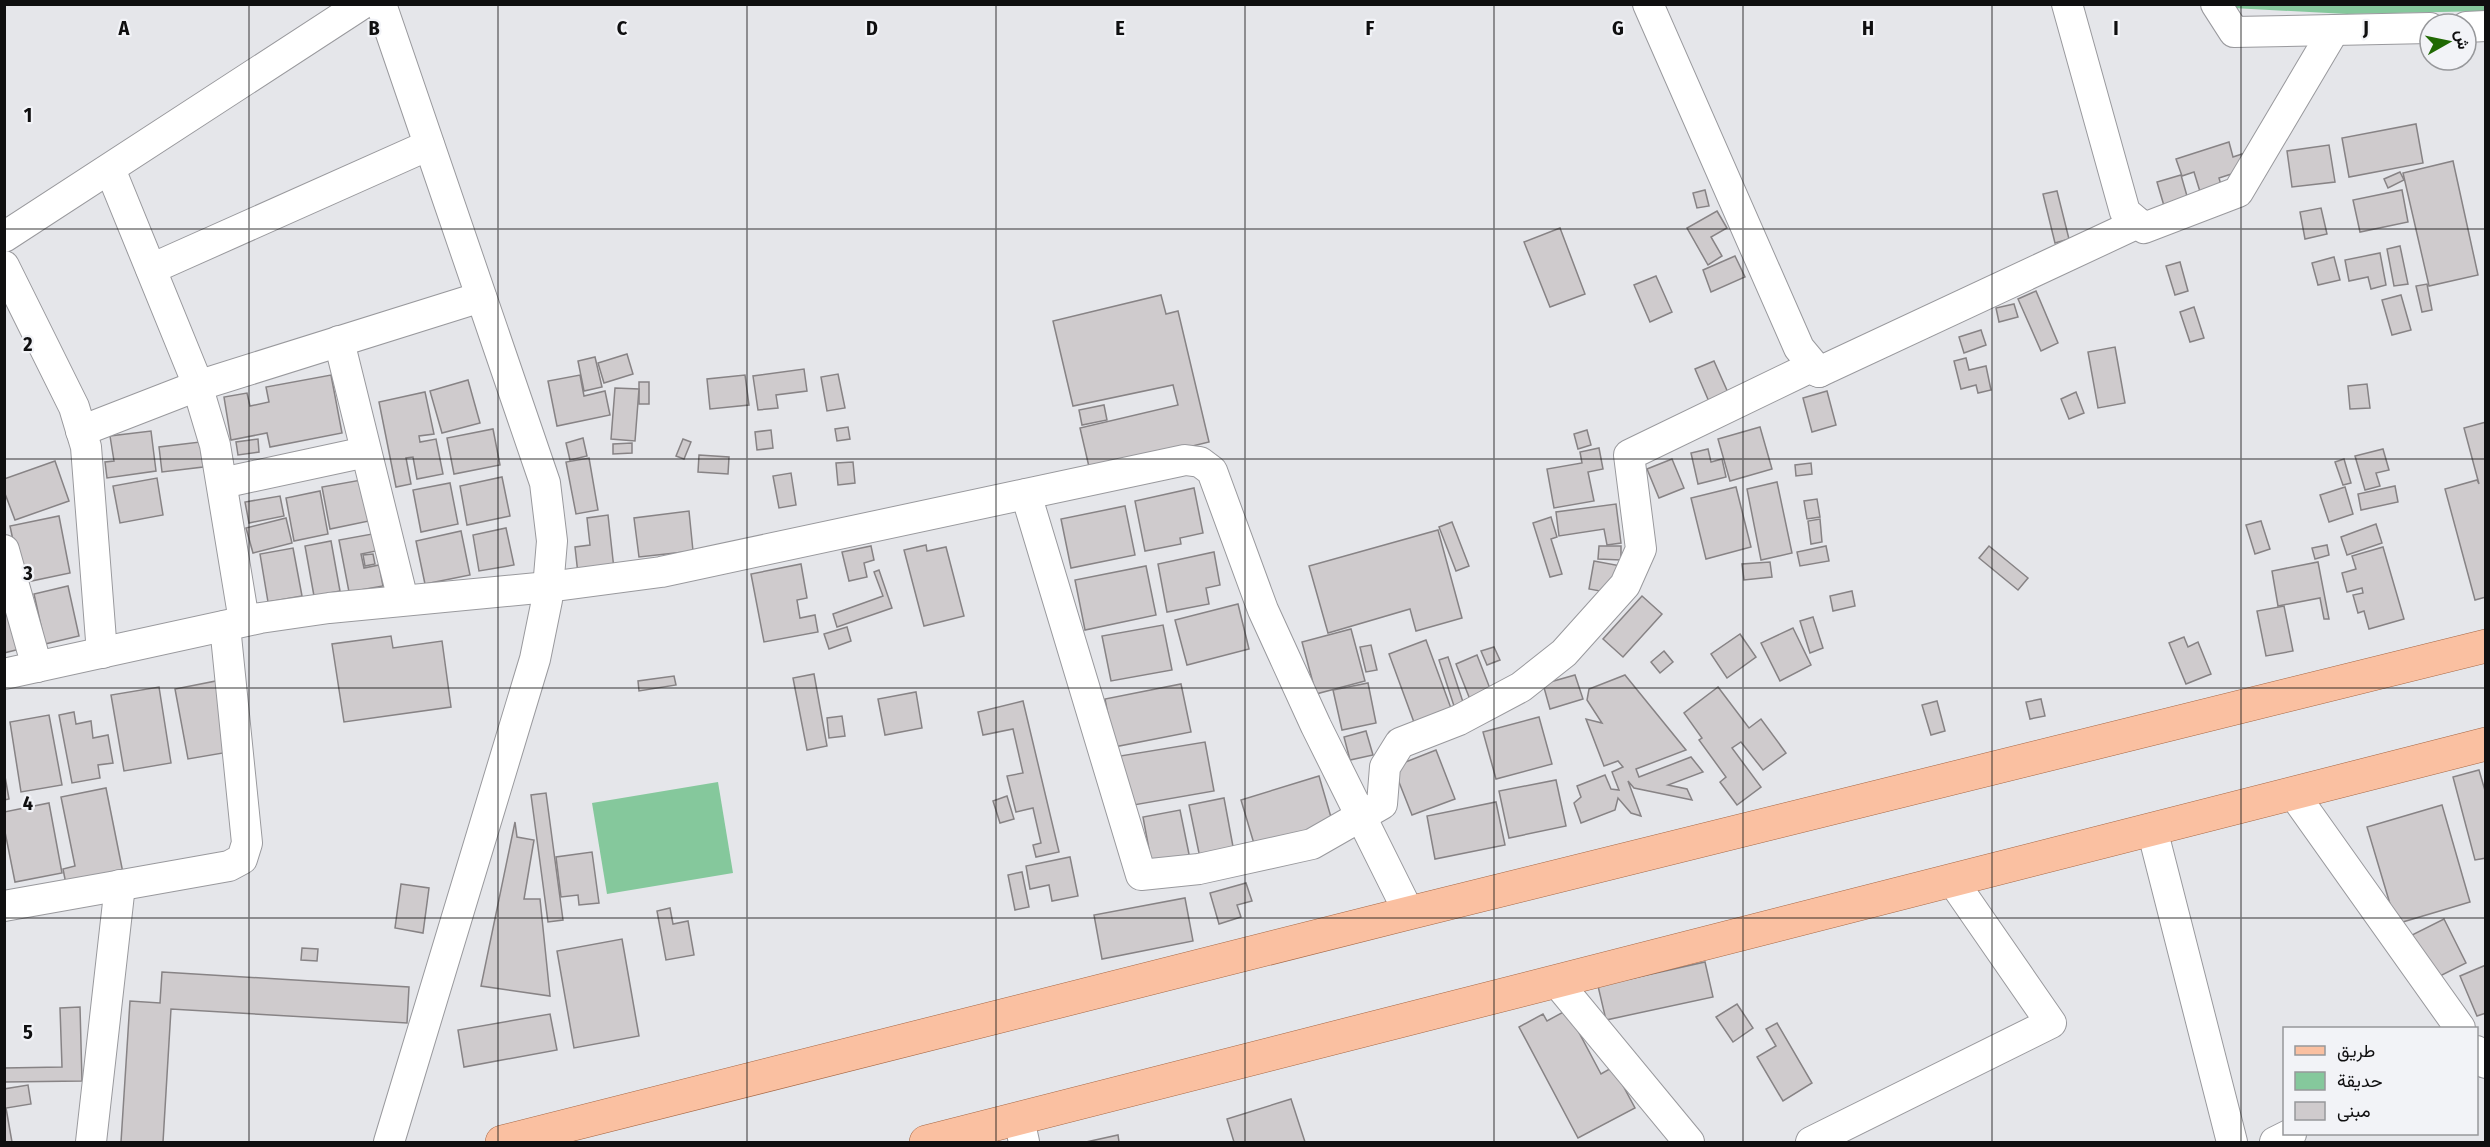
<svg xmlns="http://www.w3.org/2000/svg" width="2490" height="1147" viewBox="0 0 2490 1147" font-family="'Fira Sans Condensed',Vazirmatn,sans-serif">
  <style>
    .green { fill: #85c89c }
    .building { fill: #cfcbcd; stroke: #878385; stroke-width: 1.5 }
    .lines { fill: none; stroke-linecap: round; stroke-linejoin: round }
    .minor-casing { stroke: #99999d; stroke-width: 32 }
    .major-casing { stroke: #a66745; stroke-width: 34 }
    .minor { stroke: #fff; stroke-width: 30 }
    .major { stroke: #fac0a1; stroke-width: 33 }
    .grid { fill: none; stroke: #0f0f10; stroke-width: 1.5; stroke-opacity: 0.55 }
    .grid-label { font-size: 20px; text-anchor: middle; font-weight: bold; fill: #0f0f10; stroke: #f2f3f7; stroke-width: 4.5; stroke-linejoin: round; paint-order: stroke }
  </style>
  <rect width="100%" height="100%" fill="#e5e6ea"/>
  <!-- green -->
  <g class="green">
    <polygon points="2485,4 2486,11 2347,14 2214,7 2214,5"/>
    <polygon points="718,782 733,873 607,894 592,803"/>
  </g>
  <!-- building -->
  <g class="building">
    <polygon points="2416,124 2423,163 2349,177 2342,138"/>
    <polygon points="2229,142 2233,157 2245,153 2250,168 2219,178 2223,192 2202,198 2194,172 2182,176 2176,159"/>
    <polygon points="2329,145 2335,182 2292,187 2287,151"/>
    <polygon points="2453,161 2478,275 2429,286 2403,173"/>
    <polygon points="2400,172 2404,180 2388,188 2384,179"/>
    <polygon points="2181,175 2191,210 2167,216 2157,182"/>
    <polygon points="1705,190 1709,206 1697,208 1693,193"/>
    <polygon points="2402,190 2408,222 2360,232 2353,200"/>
    <polygon points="2057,191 2069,239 2055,243 2043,194"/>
    <polygon points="2321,208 2327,234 2305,239 2300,212"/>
    <polygon points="1717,211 1727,228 1711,237 1722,256 1708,265 1687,228"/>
    <polygon points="1560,228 1585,294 1550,307 1524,242"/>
    <polygon points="2400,246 2408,284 2394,286 2387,249"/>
    <polygon points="2380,253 2386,285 2371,289 2368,277 2349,281 2345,260"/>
    <polygon points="1735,256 1745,277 1711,292 1703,270"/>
    <polygon points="2334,257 2340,280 2318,285 2312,263"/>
    <polygon points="2180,262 2188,291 2175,295 2166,266"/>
    <polygon points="1656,276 1672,312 1650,322 1634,285"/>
    <polygon points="2427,284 2432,310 2422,312 2416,286"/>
    <polygon points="2036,291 2058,343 2041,351 2018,299"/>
    <polygon points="1161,295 1166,314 1178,311 1209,442 1090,471 1080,428 1178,405 1173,385 1073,406 1053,321"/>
    <polygon points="2401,295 2411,330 2392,335 2382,300"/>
    <polygon points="2014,304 2018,317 1999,322 1996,308"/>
    <polygon points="2194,307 2204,338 2190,342 2180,312"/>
    <polygon points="1981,330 1986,345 1964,353 1959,337"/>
    <polygon points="2115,347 2125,403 2098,408 2088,352"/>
    <polygon points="627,354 633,374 604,383 598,363"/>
    <polygon points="595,357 602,387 584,391 578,361"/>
    <polygon points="1966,358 1969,370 1986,366 1991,390 1978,393 1976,385 1961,389 1954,361"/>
    <polygon points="1714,361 1729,395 1710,404 1695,369"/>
    <polygon points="804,369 807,391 776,395 778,408 758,410 753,376"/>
    <polygon points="838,374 845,408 827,411 821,377"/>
    <polygon points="331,375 342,433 270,447 267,433 231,440 224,397 247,393 250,406 269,402 266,387"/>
    <polygon points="580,375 584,396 605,391 610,415 557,426 548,381"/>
    <polygon points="745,375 749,405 710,409 707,379"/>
    <polygon points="468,380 480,423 442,433 430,391"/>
    <rect x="639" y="382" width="10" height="22"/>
    <polygon points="2367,384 2370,408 2350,409 2348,386"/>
    <polygon points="615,388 639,389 635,441 611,439"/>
    <polygon points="1827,391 1836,425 1812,432 1803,398"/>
    <polygon points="425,392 434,434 419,436 420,442 436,439 443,474 417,479 413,457 406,458 411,484 396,487 379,402"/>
    <polygon points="2076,392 2084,413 2069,419 2061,399"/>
    <polygon points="1104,405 1107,420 1082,425 1079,410"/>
    <polygon points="2486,422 2486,597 2475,600 2445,489 2477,480 2479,484 2464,428"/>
    <polygon points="848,427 850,439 837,441 835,429"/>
    <polygon points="1760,427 1772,469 1730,481 1718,439"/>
    <polygon points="493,429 500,465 454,474 447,438"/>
    <polygon points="771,430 773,448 757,450 755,432"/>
    <polygon points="1587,430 1591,445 1578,449 1574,434"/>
    <polygon points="151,431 156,471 107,478 105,462 114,461 110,436"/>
    <polygon points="583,438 587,456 570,460 566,443"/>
    <polygon points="258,439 259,452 238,455 236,442"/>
    <polygon points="683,439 691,442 684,459 676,456"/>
    <polygon points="200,442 203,467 162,472 159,447"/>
    <polygon points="632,443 632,453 613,454 613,444"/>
    <polygon points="1599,448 1603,469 1588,472 1594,501 1554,508 1547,469 1582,463 1580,452"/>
    <polygon points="1708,449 1711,462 1722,459 1726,477 1698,484 1691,453"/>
    <polygon points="2383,449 2389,470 2376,473 2380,486 2365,490 2355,456"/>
    <polygon points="699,455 729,457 728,474 698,472"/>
    <polygon points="589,458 598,510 576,514 566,462"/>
    <polygon points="1672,459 1684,488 1659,498 1647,469"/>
    <polygon points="2344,459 2351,483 2343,485 2335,462"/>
    <polygon points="55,461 69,501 15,520 4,491 4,479"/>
    <polygon points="853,462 855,483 838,485 836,463"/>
    <polygon points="1811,463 1812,474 1796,476 1795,465"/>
    <polygon points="791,473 796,505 779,508 773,476"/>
    <polygon points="502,477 510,516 467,525 460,486"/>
    <polygon points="157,478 163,515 120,523 113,486"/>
    <polygon points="361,480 369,521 330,529 322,487"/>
    <polygon points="1777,482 1792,553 1761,560 1747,489"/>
    <polygon points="450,483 458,524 421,532 413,490"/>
    <polygon points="2395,486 2398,502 2361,510 2358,494"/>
    <polygon points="1736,487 1751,547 1706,559 1691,498"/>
    <polygon points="2345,487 2353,514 2329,522 2320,495"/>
    <polygon points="1194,488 1203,533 1180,538 1181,544 1145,551 1135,501"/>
    <polygon points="320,491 328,534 294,541 286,498"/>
    <polygon points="280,496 284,516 249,523 245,502"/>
    <polygon points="1817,499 1820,517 1807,519 1804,501"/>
    <polygon points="1616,504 1621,543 1607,545 1604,529 1559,536 1556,512"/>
    <polygon points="1125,506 1135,555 1071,568 1061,519"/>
    <polygon points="689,511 693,551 639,557 634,518"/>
    <polygon points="608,515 614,569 578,574 575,547 590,545 587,518"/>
    <polygon points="59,516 70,573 22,583 10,526"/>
    <polygon points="1551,517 1557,537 1551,539 1562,574 1550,577 1533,523"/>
    <polygon points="286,518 292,543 253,553 246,528"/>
    <polygon points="1820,519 1822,542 1811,544 1808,521"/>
    <polygon points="2261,521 2270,549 2255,554 2246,525"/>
    <polygon points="1452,522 1469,566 1456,571 1439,527"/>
    <polygon points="2376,524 2382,543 2347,555 2341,537"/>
    <polygon points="506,528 514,565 479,571 473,535"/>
    <polygon points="1438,530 1462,618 1416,631 1410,609 1328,633 1309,566"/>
    <polygon points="461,531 470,575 425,584 416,541"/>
    <polygon points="372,534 376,551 361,554 364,568 379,565 383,586 349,592 339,540"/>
    <polygon points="331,541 340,591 314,596 305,546"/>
    <polygon points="926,545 927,551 946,547 964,616 924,626 904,550"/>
    <polygon points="2327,545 2329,555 2315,559 2312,548"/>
    <polygon points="871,546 874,560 864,563 867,577 849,581 842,552"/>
    <polygon points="1599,546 1621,546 1621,560 1598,559"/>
    <polygon points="1826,546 1829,561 1800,566 1797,552"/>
    <polygon points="1989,546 2028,578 2018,590 1979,558"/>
    <polygon points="2383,547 2404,619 2369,629 2364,611 2358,613 2353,595 2363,593 2362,588 2347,592 2342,573 2356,569 2352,556"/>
    <polygon points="293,548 302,596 268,602 260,554"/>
    <polygon points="1214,552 1220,585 1206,588 1209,604 1167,612 1158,564"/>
    <polygon points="373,554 375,564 365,566 363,555"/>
    <polygon points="1594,561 1621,566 1616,594 1589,589"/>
    <polygon points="1770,562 1772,577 1744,580 1742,564"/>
    <polygon points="2318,562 2329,619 2324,619 2320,598 2278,606 2272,571"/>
    <polygon points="801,564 807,598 797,600 800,618 815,615 818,632 764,642 751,574"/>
    <polygon points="1146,566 1156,615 1085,630 1075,580"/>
    <polygon points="879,570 892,608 837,627 833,614 883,596 874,572"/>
    <polygon points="68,586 79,636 45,644 34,594"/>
    <polygon points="1852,591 1855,606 1833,611 1830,596"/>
    <polygon points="1642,596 1662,614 1623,657 1603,639"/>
    <polygon points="4,600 20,649 4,653"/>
    <polygon points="1238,604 1249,649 1187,665 1175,620"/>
    <polygon points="2284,606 2293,651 2266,656 2257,611"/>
    <polygon points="1813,617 1823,648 1810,653 1800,621"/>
    <polygon points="1163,625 1172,670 1111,681 1102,636"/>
    <polygon points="847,627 851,641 829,649 824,634"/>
    <polygon points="1793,628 1811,665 1780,681 1761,643"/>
    <polygon points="1351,629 1365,681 1316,694 1302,642"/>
    <polygon points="1740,634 1756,657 1727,678 1711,654"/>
    <polygon points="391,636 393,648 442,641 451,707 344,722 332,644"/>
    <polygon points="2184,637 2188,647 2198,642 2211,674 2186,684 2169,643"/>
    <polygon points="1426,640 1452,711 1415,725 1389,654"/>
    <polygon points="1371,645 1377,670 1366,672 1360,647"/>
    <polygon points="1494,647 1500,660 1487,665 1481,651"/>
    <polygon points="1664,651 1673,662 1660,673 1651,662"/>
    <polygon points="1477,655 1494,699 1473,707 1456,664"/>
    <polygon points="1448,657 1463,702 1454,706 1439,660"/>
    <polygon points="814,674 827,746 807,750 793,678"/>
    <polygon points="1575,675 1583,699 1550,709 1543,684"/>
    <polygon points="1625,675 1686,750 1636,769 1639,777 1691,757 1703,772 1668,785 1687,789 1692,800 1634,788 1628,781 1641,816 1631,813 1618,798 1615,810 1581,823 1574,803 1581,797 1577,786 1605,775 1611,789 1619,790 1612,772 1623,767 1618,761 1604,766 1586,719 1602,723 1587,700 1589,689"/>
    <polygon points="674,676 676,685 639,691 638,681"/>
    <polygon points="216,681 229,752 188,759 175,689"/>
    <polygon points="1368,683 1376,723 1342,730 1333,690"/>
    <polygon points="1181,684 1191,732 1114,747 1105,699"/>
    <polygon points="159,687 171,763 124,771 111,695"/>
    <polygon points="1718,687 1749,728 1761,719 1786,753 1763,770 1741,742 1732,748 1761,787 1737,805 1720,782 1726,777 1699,740 1702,738 1684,713"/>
    <polygon points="916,692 922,728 885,735 878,699"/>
    <polygon points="2041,699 2045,716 2030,719 2026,702"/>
    <polygon points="1023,701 1059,852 1036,857 1033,845 1041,843 1033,808 1016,812 1007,776 1023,773 1013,729 983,735 978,712"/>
    <polygon points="1937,701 1945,731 1931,735 1922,705"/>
    <polygon points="74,712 76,724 91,721 93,738 108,735 113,763 98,765 100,778 72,783 59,715"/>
    <polygon points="49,715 62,785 21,792 10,722"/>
    <polygon points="842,716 845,736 829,738 827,718"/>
    <polygon points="1539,717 1552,764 1496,779 1483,732"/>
    <polygon points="1366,731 1373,755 1350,760 1344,737"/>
    <polygon points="1205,742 1214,791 1128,806 1120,756"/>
    <polygon points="1436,750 1455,799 1412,815 1393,767"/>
    <polygon points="2479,770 2486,794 2486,858 2475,860 2453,777"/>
    <polygon points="4,771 9,799 4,800"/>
    <polygon points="1319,776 1333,824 1255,847 1241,800"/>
    <polygon points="1556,780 1566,826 1509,838 1499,791"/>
    <polygon points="106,788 123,873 66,884 63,869 75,866 61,797"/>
    <polygon points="546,793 563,920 548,922 531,795"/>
    <polygon points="1007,796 1014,819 1000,823 993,801"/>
    <polygon points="1224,798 1234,852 1200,858 1189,805"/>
    <polygon points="1496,802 1505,845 1435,859 1427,816"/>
    <polygon points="49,803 62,873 15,882 4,827 4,812"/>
    <polygon points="2442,805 2470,902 2396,924 2367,827"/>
    <polygon points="1180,810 1191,864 1153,871 1143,817"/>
    <polygon points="515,822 517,837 534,840 524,899 540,899 550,996 481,986"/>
    <polygon points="592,852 599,903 579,905 578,895 561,897 556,857"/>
    <polygon points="1070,857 1078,896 1052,901 1049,885 1030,889 1026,866"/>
    <polygon points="1022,872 1029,907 1015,910 1008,875"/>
    <polygon points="1246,883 1252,901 1237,905 1241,917 1219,924 1210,893"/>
    <polygon points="401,884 429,888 423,933 395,928"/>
    <polygon points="1185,898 1193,941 1102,959 1094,915"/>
    <polygon points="670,908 673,924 688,921 694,955 666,960 657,911"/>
    <polygon points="2444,919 2466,963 2434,979 2412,935"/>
    <polygon points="622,939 639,1036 574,1048 557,951"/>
    <polygon points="302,948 318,949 317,961 301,960"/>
    <polygon points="1705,962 1713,997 1606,1020 1598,986"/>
    <polygon points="2486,965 2486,1013 2477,1016 2460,976"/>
    <polygon points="162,972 409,987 407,1023 171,1009 163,1142 121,1142 130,1001 160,1003"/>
    <polygon points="1737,1004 1753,1028 1733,1042 1716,1017"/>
    <polygon points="80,1007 82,1081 4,1082 4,1068 62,1067 60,1008"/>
    <polygon points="1567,1010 1601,1074 1613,1067 1635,1108 1578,1138 1519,1027 1543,1014 1547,1021"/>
    <polygon points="550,1014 557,1050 464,1067 458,1030"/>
    <polygon points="1777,1023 1812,1083 1783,1101 1757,1057 1776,1046 1766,1029"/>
    <polygon points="28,1085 31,1104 6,1108 12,1142 4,1142 4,1089"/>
    <polygon points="1291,1099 1305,1142 1234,1142 1227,1119"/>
    <polygon points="1118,1135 1119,1142 1086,1142"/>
  </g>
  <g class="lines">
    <defs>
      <g id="minor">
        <polyline points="381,4 545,483 552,541 547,600 535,659 389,1142"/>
        <polyline points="1648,4 1799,348 1819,372 2138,223"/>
        <polyline points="2067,4 2125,212 2144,228 2238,192 2334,30"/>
        <polyline points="2216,4 2234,32 2430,28"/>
        <polyline points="2466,27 2486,26"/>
        <polyline points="110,169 194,375 215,445 244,621"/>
        <polyline points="4,237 362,4"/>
        <polyline points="4,266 74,407 86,447 102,653"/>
        <polyline points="151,269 429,145"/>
        <polyline points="339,341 403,600"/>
        <polyline points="81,431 197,386 481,297"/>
        <polyline points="222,483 366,452"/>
        <polyline points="1026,494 1141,875 1199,869 1312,844 1382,804 1385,767 1400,743 1459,720 1521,687 1564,653 1625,585 1641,549 1629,455 1809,368 1819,372"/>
        <polyline points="4,550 37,667"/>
        <polyline points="4,674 260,618 329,608 548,587 661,572 1185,460 1200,462 1212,471 1263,610 1316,726 1409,913"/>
        <polyline points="2293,793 2460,1028"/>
        <polyline points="2152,829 2232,1142"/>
        <polyline points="4,906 229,866 242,859 247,843 225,626"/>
        <polyline points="1556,981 1689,1142"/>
        <polyline points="2476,1051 2486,1063"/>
        <polyline points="1019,1119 1024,1142"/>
        <polyline points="91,1142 120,885"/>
        <polyline points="1811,1142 2051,1023 1952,880"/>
        <polyline points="2275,1142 2291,1134"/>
      </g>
      <g id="major">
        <polyline points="502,1142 1409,913 2486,646"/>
        <polyline points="926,1142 2486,744"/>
      </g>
    </defs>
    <!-- minor casing -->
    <use href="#minor" class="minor-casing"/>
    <!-- major casing -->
    <use href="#major" class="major-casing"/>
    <!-- minor -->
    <use href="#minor" class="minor"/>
    <!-- major -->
    <use href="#major" class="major"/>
  </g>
  <!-- grid -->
  <path class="grid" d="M249,4V1142M498,4V1142M747,4V1142M996,4V1142M1245,4V1142M1494,4V1142M1743,4V1142M1992,4V1142M2241,4V1142M4,229H2486M4,459H2486M4,688H2486M4,918H2486"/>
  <g class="grid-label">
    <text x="124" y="35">A</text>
    <text x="374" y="35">B</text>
    <text x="622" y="35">C</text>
    <text x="872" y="35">D</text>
    <text x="1120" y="35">E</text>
    <text x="1370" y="35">F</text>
    <text x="1618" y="35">G</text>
    <text x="1868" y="35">H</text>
    <text x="2116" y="35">I</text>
    <text x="2366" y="35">J</text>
    <text x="28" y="122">1</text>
    <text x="28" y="351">2</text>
    <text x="28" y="580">3</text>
    <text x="28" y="810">4</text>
    <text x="28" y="1039">5</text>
  </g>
  <!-- border -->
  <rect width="2490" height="1147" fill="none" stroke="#0f0f10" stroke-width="12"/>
  <!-- legend -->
  <rect x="2283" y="1027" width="195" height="108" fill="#f2f3f7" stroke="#97989b" stroke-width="1.5"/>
  <rect x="2295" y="1046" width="30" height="9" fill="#fac0a1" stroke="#97989b" stroke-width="1.5"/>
  <text x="2337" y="1057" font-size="18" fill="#0f0f10">طريق</text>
  <rect x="2295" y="1072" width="30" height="18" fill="#85c89c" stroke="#97989b" stroke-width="1.5"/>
  <text x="2337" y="1087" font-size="18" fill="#0f0f10">حديقة</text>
  <rect x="2295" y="1102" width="30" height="18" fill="#cfcbcd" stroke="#97989b" stroke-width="1.5"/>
  <text x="2337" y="1117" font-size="18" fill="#0f0f10">مبنى</text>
  <!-- north arrow -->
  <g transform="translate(2448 42) rotate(81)"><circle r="28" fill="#f2f3f7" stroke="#97989b" stroke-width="1.5"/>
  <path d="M0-4.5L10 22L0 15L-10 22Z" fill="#206903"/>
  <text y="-9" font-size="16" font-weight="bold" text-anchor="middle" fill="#0f0f10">ش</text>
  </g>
</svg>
